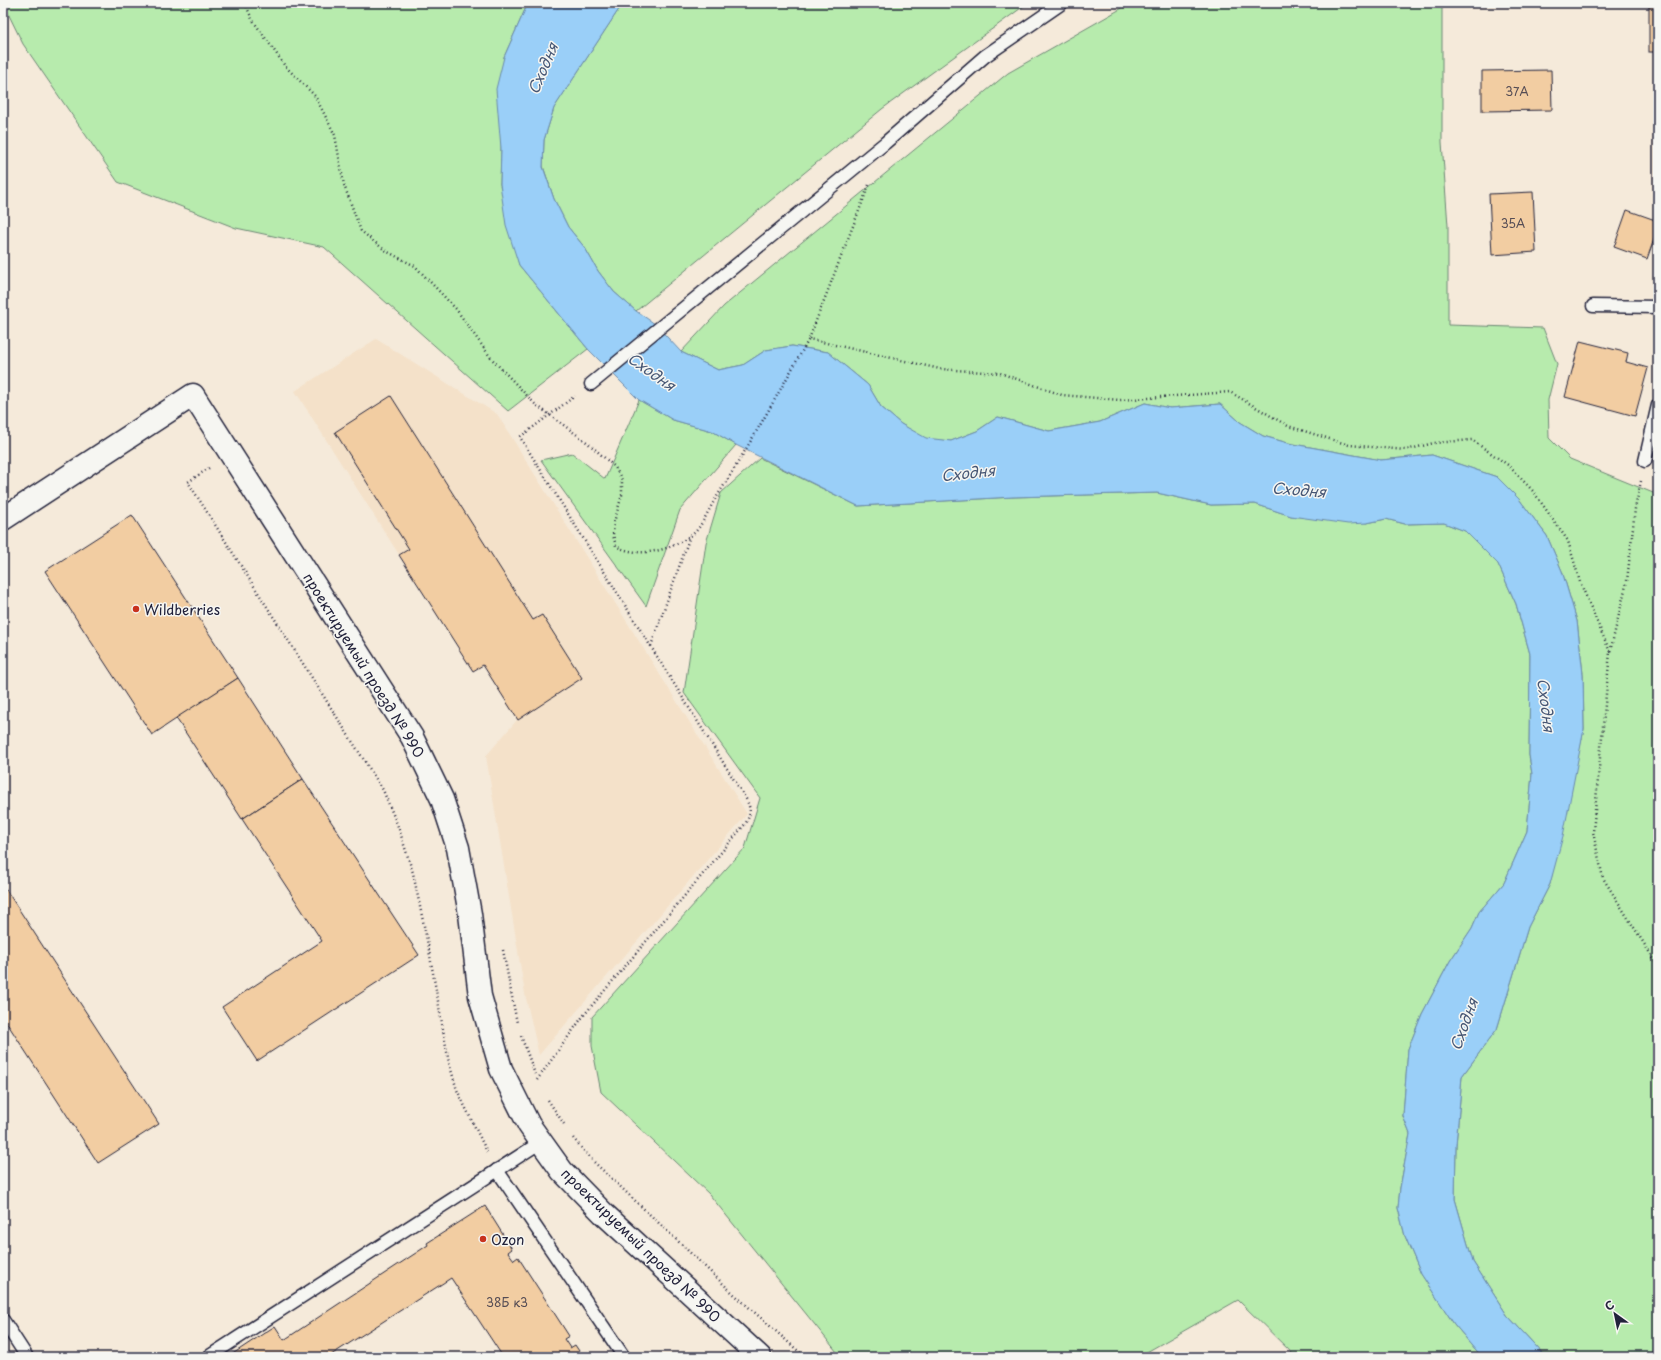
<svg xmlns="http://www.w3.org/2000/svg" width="1661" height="1360" viewBox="0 0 1661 1360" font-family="'Playpen Sans',sans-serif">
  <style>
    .built { fill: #f4e1c9 }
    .green { fill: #b7ebad; stroke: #6c8674 }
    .water { fill: #9acff8; stroke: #6a8aac }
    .building { fill: #f2cda2; stroke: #22223b }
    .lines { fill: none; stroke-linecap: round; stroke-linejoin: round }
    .service-casing { stroke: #22223b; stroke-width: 15 }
    .minor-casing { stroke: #22223b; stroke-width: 25 }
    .path { stroke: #22223b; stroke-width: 2.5; stroke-dasharray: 1 3; stroke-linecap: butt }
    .service { stroke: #f6f6f2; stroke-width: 12 }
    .minor { stroke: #f6f6f2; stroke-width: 22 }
    .poi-dot { fill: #c8321e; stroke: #f6f6f2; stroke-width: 1.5 }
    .labels { text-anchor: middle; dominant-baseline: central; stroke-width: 3; stroke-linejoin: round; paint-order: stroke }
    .number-label { font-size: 12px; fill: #564d55 }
    .poi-label { font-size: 14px; fill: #22223b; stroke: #f6f6f2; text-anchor: start }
    .street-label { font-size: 14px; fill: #22223b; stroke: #f6f6f2 }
    .water-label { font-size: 15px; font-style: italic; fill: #465674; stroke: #f6f6f2 }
  </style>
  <rect width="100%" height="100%" fill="#f5eada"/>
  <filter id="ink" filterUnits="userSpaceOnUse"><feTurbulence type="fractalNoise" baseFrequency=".025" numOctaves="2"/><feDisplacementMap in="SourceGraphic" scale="8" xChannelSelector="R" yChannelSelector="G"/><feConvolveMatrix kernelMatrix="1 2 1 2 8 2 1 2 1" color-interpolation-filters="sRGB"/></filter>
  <g filter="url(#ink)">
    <!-- built -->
    <polygon class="built" points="376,339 497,414 747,814 539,1055 525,994 486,756 517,720 483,665 473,671 295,391"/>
    <!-- green -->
    <g class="green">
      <polygon points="3,3 528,3 504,57 500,184 519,265 588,349 508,411 324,247 236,228 118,182 23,44"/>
      <polygon points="623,3 1028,3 882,109 636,311 614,292 598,271 585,248 568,227 554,199 543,166 544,140 554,108"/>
      <polygon points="1131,3 1442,3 1442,142 1448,226 1448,325 1543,328 1557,364 1548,400 1549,438 1570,459 1658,495 1658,1357 1546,1357 1507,1315 1473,1262 1455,1199 1456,1145 1462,1076 1497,1029 1528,927 1550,884 1584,729 1583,674 1577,621 1562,571 1547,536 1519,499 1497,477 1432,455 1381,460 1288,443 1263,436 1240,422 1220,404 1170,408 1145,403 1100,422 1049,431 998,417 977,431 951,441 926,439 901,424 881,407 868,385 828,352 792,346 766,350 743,365 718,370 681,352 724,306 1008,73"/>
      <polygon points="639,400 673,420 712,431 736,445 680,510 646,606 541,460 572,453 605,479"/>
      <polygon points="760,458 858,506 1013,497 1157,493 1211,505 1255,504 1291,516 1367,523 1386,519 1405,524 1444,523 1465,531 1498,564 1516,604 1530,654 1529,755 1532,774 1527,831 1504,883 1479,912 1472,928 1450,961 1422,1014 1408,1049 1403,1116 1410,1134 1400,1188 1398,1208 1405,1236 1421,1274 1454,1324 1482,1357 1296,1357 1238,1300 1138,1357 841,1357 709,1194 601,1092 592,1046 592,1017 745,848 760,798 684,693 706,543 721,493"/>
    </g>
    <!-- water -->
    <polygon class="water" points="528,3 623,3 554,108 544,140 543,167 554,199 568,227 585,248 598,271 614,292 636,311 655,324 681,352 718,370 743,365 766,350 792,346 828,352 868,385 881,407 901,424 926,438 951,441 977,431 998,417 1049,431 1100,422 1145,403 1170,408 1220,404 1240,422 1263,436 1288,443 1381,460 1432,455 1497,477 1519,499 1547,536 1562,571 1577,621 1583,674 1584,729 1563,836 1550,884 1528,927 1497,1029 1462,1076 1456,1145 1455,1199 1473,1262 1507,1315 1546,1357 1482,1357 1454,1324 1421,1274 1405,1236 1398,1208 1400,1188 1410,1134 1403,1116 1408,1049 1422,1014 1450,961 1472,928 1479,912 1504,883 1527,831 1532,774 1529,755 1530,654 1516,604 1498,564 1465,531 1444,523 1405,524 1386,519 1367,523 1348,524 1291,516 1255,504 1211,505 1157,493 1013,497 858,506 736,445 712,431 673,420 639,400 588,349 519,265 506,225 500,184 501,148 496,89 504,57"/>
    <!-- building -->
    <g class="building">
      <rect x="1649" y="3" width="9" height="49"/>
      <polygon points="1551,70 1552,110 1482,111 1482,71"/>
      <polygon points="1533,192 1536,252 1492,255 1489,194"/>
      <polygon points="1627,210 1658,221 1658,228 1647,259 1614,247"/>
      <polygon points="1580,341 1628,353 1626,362 1648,368 1635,416 1565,397"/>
      <polygon points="391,396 533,620 542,615 582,678 518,720 483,665 473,671 399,555 409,549 335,432"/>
      <polygon points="132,515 238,678 152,735 45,571"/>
      <polygon points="238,678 303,779 242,819 176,718"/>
      <polygon points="303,779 419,955 257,1061 222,1007 322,941 242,819"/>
      <polygon points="3,885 159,1124 98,1163 3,1017"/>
      <polygon points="485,1206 512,1249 508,1252 514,1260 518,1257 569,1336 564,1339 570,1348 575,1345 583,1357 503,1357 451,1278 328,1357 228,1357 275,1326 284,1340 428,1245 427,1243"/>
    </g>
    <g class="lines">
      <defs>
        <g id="service">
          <polyline points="1593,306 1658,307"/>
          <polyline points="591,384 885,143 985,56 1062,3"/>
          <polyline points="1645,461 1658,405"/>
          <polyline points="497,1170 624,1357"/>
          <polyline points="3,1320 27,1357"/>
          <polyline points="208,1357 541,1142"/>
        </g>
        <polyline id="minor" points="3,519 193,395 412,737 442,799 458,848 470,914 480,996 501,1069 529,1125 562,1171 603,1213 760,1357"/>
      </defs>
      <!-- service casing -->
      <use href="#service" class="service-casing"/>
      <!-- minor casing -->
      <use href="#minor" class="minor-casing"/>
      <!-- path -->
      <g class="path">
        <path d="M245,3L252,19L285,66L315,96L335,135L344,185L361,231L386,251L415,266L456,309L491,358L535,404L588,443L615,467L622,480V495L614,522L613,535L616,546C640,559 672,550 693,534C701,528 710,507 716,498C749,446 779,392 809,339"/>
        <polyline points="869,185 809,339 940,369 1000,373 1062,395 1120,400 1230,392 1288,426 1349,445 1406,450 1434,443 1472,440 1508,465 1533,491 1568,541 1580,582 1610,652"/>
        <polyline points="209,468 188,482 383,790 399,829 413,873 428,945 449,1063 457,1090 487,1152"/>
        <polyline points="1641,481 1635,509 1627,581 1610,652 1593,832 1603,878 1658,966"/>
        <polyline points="651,646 690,536"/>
        <polyline points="503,950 517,1023"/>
        <polyline points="521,1036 535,1074"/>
        <path d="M537,1080L584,1015L746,823C751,813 751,809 746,799L520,437L575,396"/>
        <polyline points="548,1100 564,1124"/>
        <polyline points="573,1138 593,1161 735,1295 805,1357"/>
        <polyline points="1197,1357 1198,1357"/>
      </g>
      <!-- service -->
      <use href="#service" class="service"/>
      <!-- minor -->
      <use href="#minor" class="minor"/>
    </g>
  </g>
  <!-- markers -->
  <g class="poi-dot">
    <circle cx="136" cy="609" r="4"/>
    <circle cx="483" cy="1239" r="4"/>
  </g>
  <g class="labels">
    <!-- number labels -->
    <g class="number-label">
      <text x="1517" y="91">37А</text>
      <text x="1513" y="223">35А</text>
      <text x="507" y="1302">38Б к3</text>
    </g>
    <!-- poi labels -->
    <g class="poi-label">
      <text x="144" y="609">Wildberries</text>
      <text x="491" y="1239">Ozon</text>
    </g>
    <!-- street labels -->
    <g class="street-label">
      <text transform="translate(364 665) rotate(58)">проектируемый проезд № 990</text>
      <text transform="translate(641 1245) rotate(44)">проектируемый проезд № 990</text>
    </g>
    <!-- water labels -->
    <g class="water-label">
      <text transform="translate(542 68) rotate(-67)">Сходня</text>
      <text transform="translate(652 371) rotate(35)">Сходня</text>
      <text transform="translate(968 472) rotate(-6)">Сходня</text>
      <text transform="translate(1299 489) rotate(5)">Сходня</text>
      <text transform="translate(1547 705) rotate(83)">Сходня</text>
      <text transform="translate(1463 1024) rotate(-70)">Сходня</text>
    </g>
  </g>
  <!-- margin -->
  <rect width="1661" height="1360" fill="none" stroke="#f6f6f2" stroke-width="16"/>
  <rect x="8" y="8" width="1645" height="1344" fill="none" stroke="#22223b" stroke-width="1.5" filter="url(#ink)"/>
  <!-- north arrow -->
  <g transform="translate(1615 1314) rotate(327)" stroke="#f6f6f2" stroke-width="3" paint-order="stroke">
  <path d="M0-3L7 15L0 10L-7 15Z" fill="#22223b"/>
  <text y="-6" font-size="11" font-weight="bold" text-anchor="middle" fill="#22223b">С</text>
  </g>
</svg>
